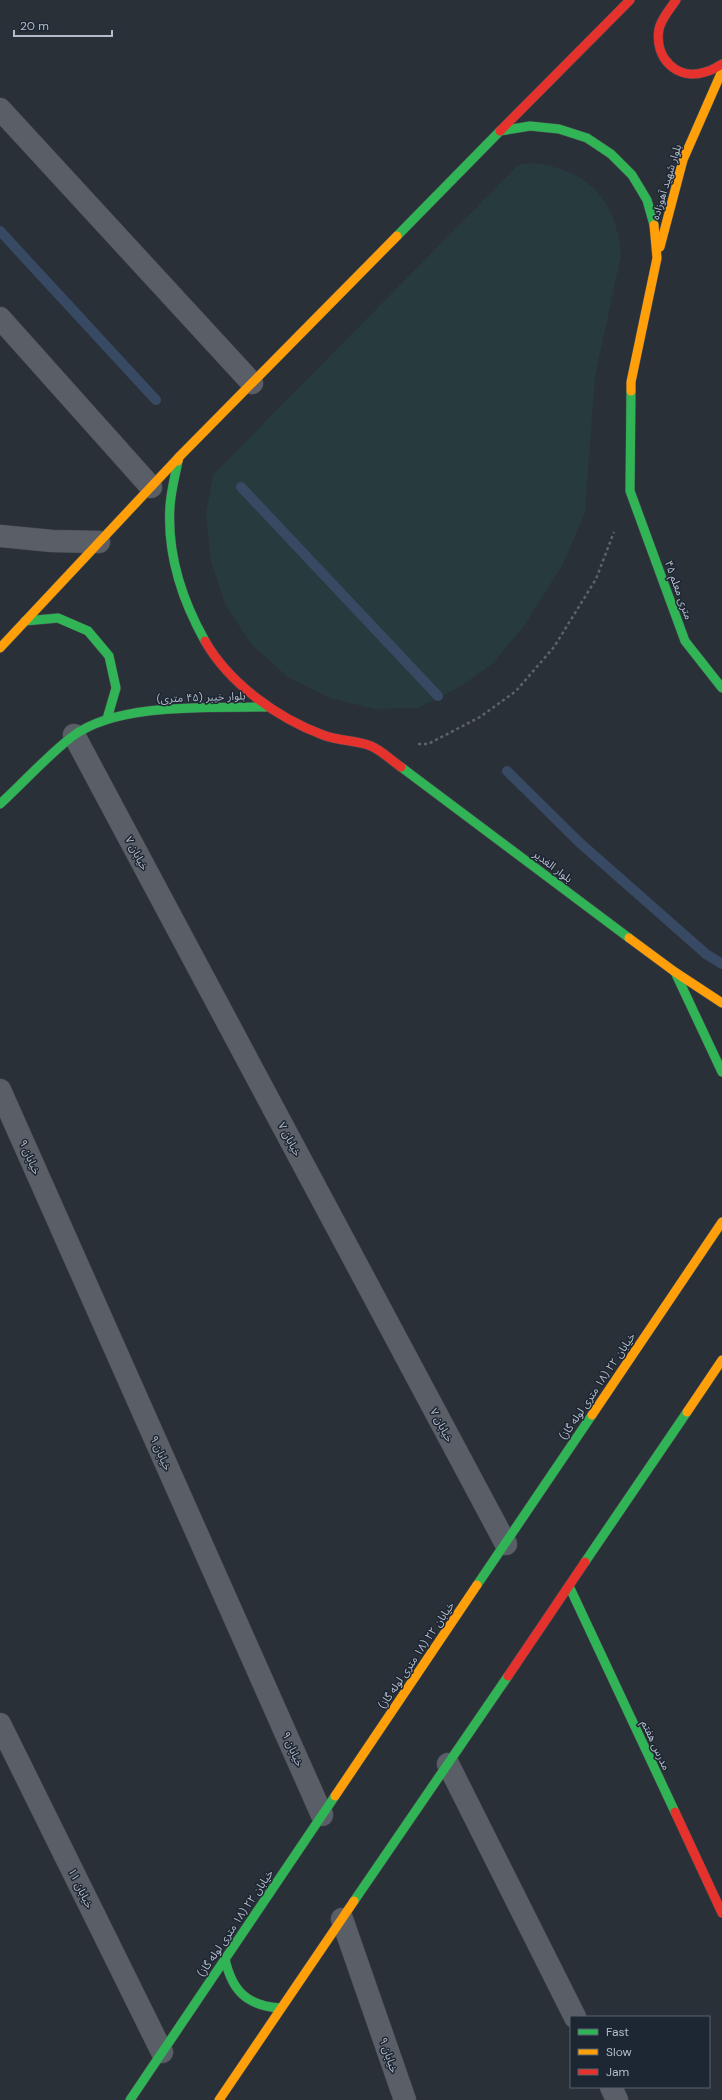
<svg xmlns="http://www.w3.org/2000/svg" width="722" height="2100" viewBox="0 0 722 2100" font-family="'DM Sans','Noto Sans Arabic',sans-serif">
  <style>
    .green { fill: #273a3e }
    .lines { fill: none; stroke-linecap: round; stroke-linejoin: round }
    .stream { stroke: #384963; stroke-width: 10 }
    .street-casing { stroke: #484c53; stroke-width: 23 }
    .fast-casing { stroke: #484c53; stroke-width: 10 }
    .slow-casing { stroke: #484c53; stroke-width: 10 }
    .jam-casing { stroke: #484c53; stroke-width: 10 }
    .path { stroke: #5d636a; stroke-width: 2.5; stroke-dasharray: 3 3; stroke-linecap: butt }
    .street { stroke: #5a5e66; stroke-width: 22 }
    .fast { stroke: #30b455; stroke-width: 9 }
    .slow { stroke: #ff9f0a; stroke-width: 9 }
    .jam { stroke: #e5322d; stroke-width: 9 }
    .labels { text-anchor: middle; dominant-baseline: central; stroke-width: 3; stroke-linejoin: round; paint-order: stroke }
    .street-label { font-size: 11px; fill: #b4bcc9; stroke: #1d2633 }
  </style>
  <rect width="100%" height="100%" fill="#2a3038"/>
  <!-- green -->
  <path class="green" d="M531,163C587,168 617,200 621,255L595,377L585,512L564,562L524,626L492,664L461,686L419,708L375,709L330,698L288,677L252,645L226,606L211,561L206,514L213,475L518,165Z"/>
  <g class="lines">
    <!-- stream -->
    <g class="stream">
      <polyline points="0,231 156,400"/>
      <polyline points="241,487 438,696"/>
      <polyline points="507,771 580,843 706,954 722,964"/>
    </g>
    <defs>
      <g id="street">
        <polyline points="0,109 252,383"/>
        <polyline points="0,318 151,487"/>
        <polyline points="0,536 52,541 99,542"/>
        <polyline points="74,735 506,1544"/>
        <polyline points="0,1090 322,1815"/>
        <polyline points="0,1724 162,2052"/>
        <polyline points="448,1764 575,2017"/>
        <polyline points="342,1919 405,2100"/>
        <polyline points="611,2087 617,2100"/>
      </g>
      <g id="fast">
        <polyline points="397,236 500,131 530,126 559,129 587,138 611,154 632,175 647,200 654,225"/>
        <polyline points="631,391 630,491 685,641 722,688"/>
        <path d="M178,461C175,476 171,491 170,506C167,553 182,600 205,641"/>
        <polyline points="25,621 58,618 88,631 109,656 116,688 107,719"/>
        <polyline points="401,767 629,938"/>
        <path d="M0,804C23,783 49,754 73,736C118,702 212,708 266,707"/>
        <polyline points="675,972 722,1072"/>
        <polyline points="585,1562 687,1412"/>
        <polyline points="477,1585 592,1415"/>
        <polyline points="569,1586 675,1812"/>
        <polyline points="354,1901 508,1676"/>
        <path d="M225,1959C232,1991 247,2006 281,2008"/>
        <polyline points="130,2100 335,1796"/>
      </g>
      <g id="slow">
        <polyline points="660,247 683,160 722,71"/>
        <polyline points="631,391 631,382 657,258 654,225"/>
        <polyline points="178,461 179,457 397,236"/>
        <polyline points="0,648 179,457"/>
        <polyline points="629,938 675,972 722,1003"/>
        <polyline points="687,1412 722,1360"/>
        <polyline points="592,1415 722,1222"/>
        <polyline points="335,1796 477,1585"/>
        <polyline points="219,2100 354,1901"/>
      </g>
      <g id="jam">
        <path d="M676,0C670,9 661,19 659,29C654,58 677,81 705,72C711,71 717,67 722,64"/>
        <polyline points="500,131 630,0"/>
        <path d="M205,641C229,683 277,718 323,735C338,741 356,740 371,746C381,750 392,761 401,767"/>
        <polyline points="508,1676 585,1562"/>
        <polyline points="675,1812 722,1913"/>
      </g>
    </defs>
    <!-- street casing -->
    <use href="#street" class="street-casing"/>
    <!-- fast casing -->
    <use href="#fast" class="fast-casing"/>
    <!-- slow casing -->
    <use href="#slow" class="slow-casing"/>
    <!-- jam casing -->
    <use href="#jam" class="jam-casing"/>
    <!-- path -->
    <polyline class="path" points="418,744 428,744 480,717 516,691 554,647 596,579 614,532"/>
    <!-- street -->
    <use href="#street" class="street"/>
    <!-- fast -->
    <use href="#fast" class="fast"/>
    <!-- slow -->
    <use href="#slow" class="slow"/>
    <!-- jam -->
    <use href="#jam" class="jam"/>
  </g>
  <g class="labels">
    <!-- street labels -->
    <g class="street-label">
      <text transform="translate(666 182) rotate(-73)">بلوار شهید آهوزاده</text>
      <text transform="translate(679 590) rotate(70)">۴۵ متری معلم</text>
      <text transform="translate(201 697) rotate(-2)">بلوار خیبر (۴۵ متری)</text>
      <text transform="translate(137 853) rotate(62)">خیابان ۷</text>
      <text transform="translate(553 866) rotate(37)">بلوار الغدیر</text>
      <text transform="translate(290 1139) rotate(62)">خیابان ۷</text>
      <text transform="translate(30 1157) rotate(66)">خیابان ۹</text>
      <text transform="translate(597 1386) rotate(-56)">خیابان ۲۲ (۱۸ متری لوله گاز)</text>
      <text transform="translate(442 1425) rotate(62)">خیابان ۷</text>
      <text transform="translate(161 1453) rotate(66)">خیابان ۹</text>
      <text transform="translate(416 1655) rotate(-56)">خیابان ۲۲ (۱۸ متری لوله گاز)</text>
      <text transform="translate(656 1745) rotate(65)">مدرس هفتم</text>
      <text transform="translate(293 1749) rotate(66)">خیابان ۹</text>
      <text transform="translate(81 1888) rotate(64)">خیابان ۱۱</text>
      <text transform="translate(235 1923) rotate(-56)">خیابان ۲۲ (۱۸ متری لوله گاز)</text>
      <text transform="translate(389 2055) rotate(71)">خیابان ۹</text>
    </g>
  </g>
  <!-- legend -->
  <rect x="570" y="2016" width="140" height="72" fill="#1d2633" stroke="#59626f"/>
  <rect x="578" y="2029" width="20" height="6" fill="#30b455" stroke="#59626f"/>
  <text x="606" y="2036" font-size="12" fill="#b4bcc9">Fast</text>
  <rect x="578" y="2049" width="20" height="6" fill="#ff9f0a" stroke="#59626f"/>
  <text x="606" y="2056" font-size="12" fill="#b4bcc9">Slow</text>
  <rect x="578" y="2069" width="20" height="6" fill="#e5322d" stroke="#59626f"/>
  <text x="606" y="2076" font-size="12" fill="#b4bcc9">Jam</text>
  <!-- scale -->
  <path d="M14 30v6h98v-6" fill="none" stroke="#b4bcc9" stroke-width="2"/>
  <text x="20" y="30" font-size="12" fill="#b4bcc9" stroke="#1d2633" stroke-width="3" paint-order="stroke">20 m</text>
</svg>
